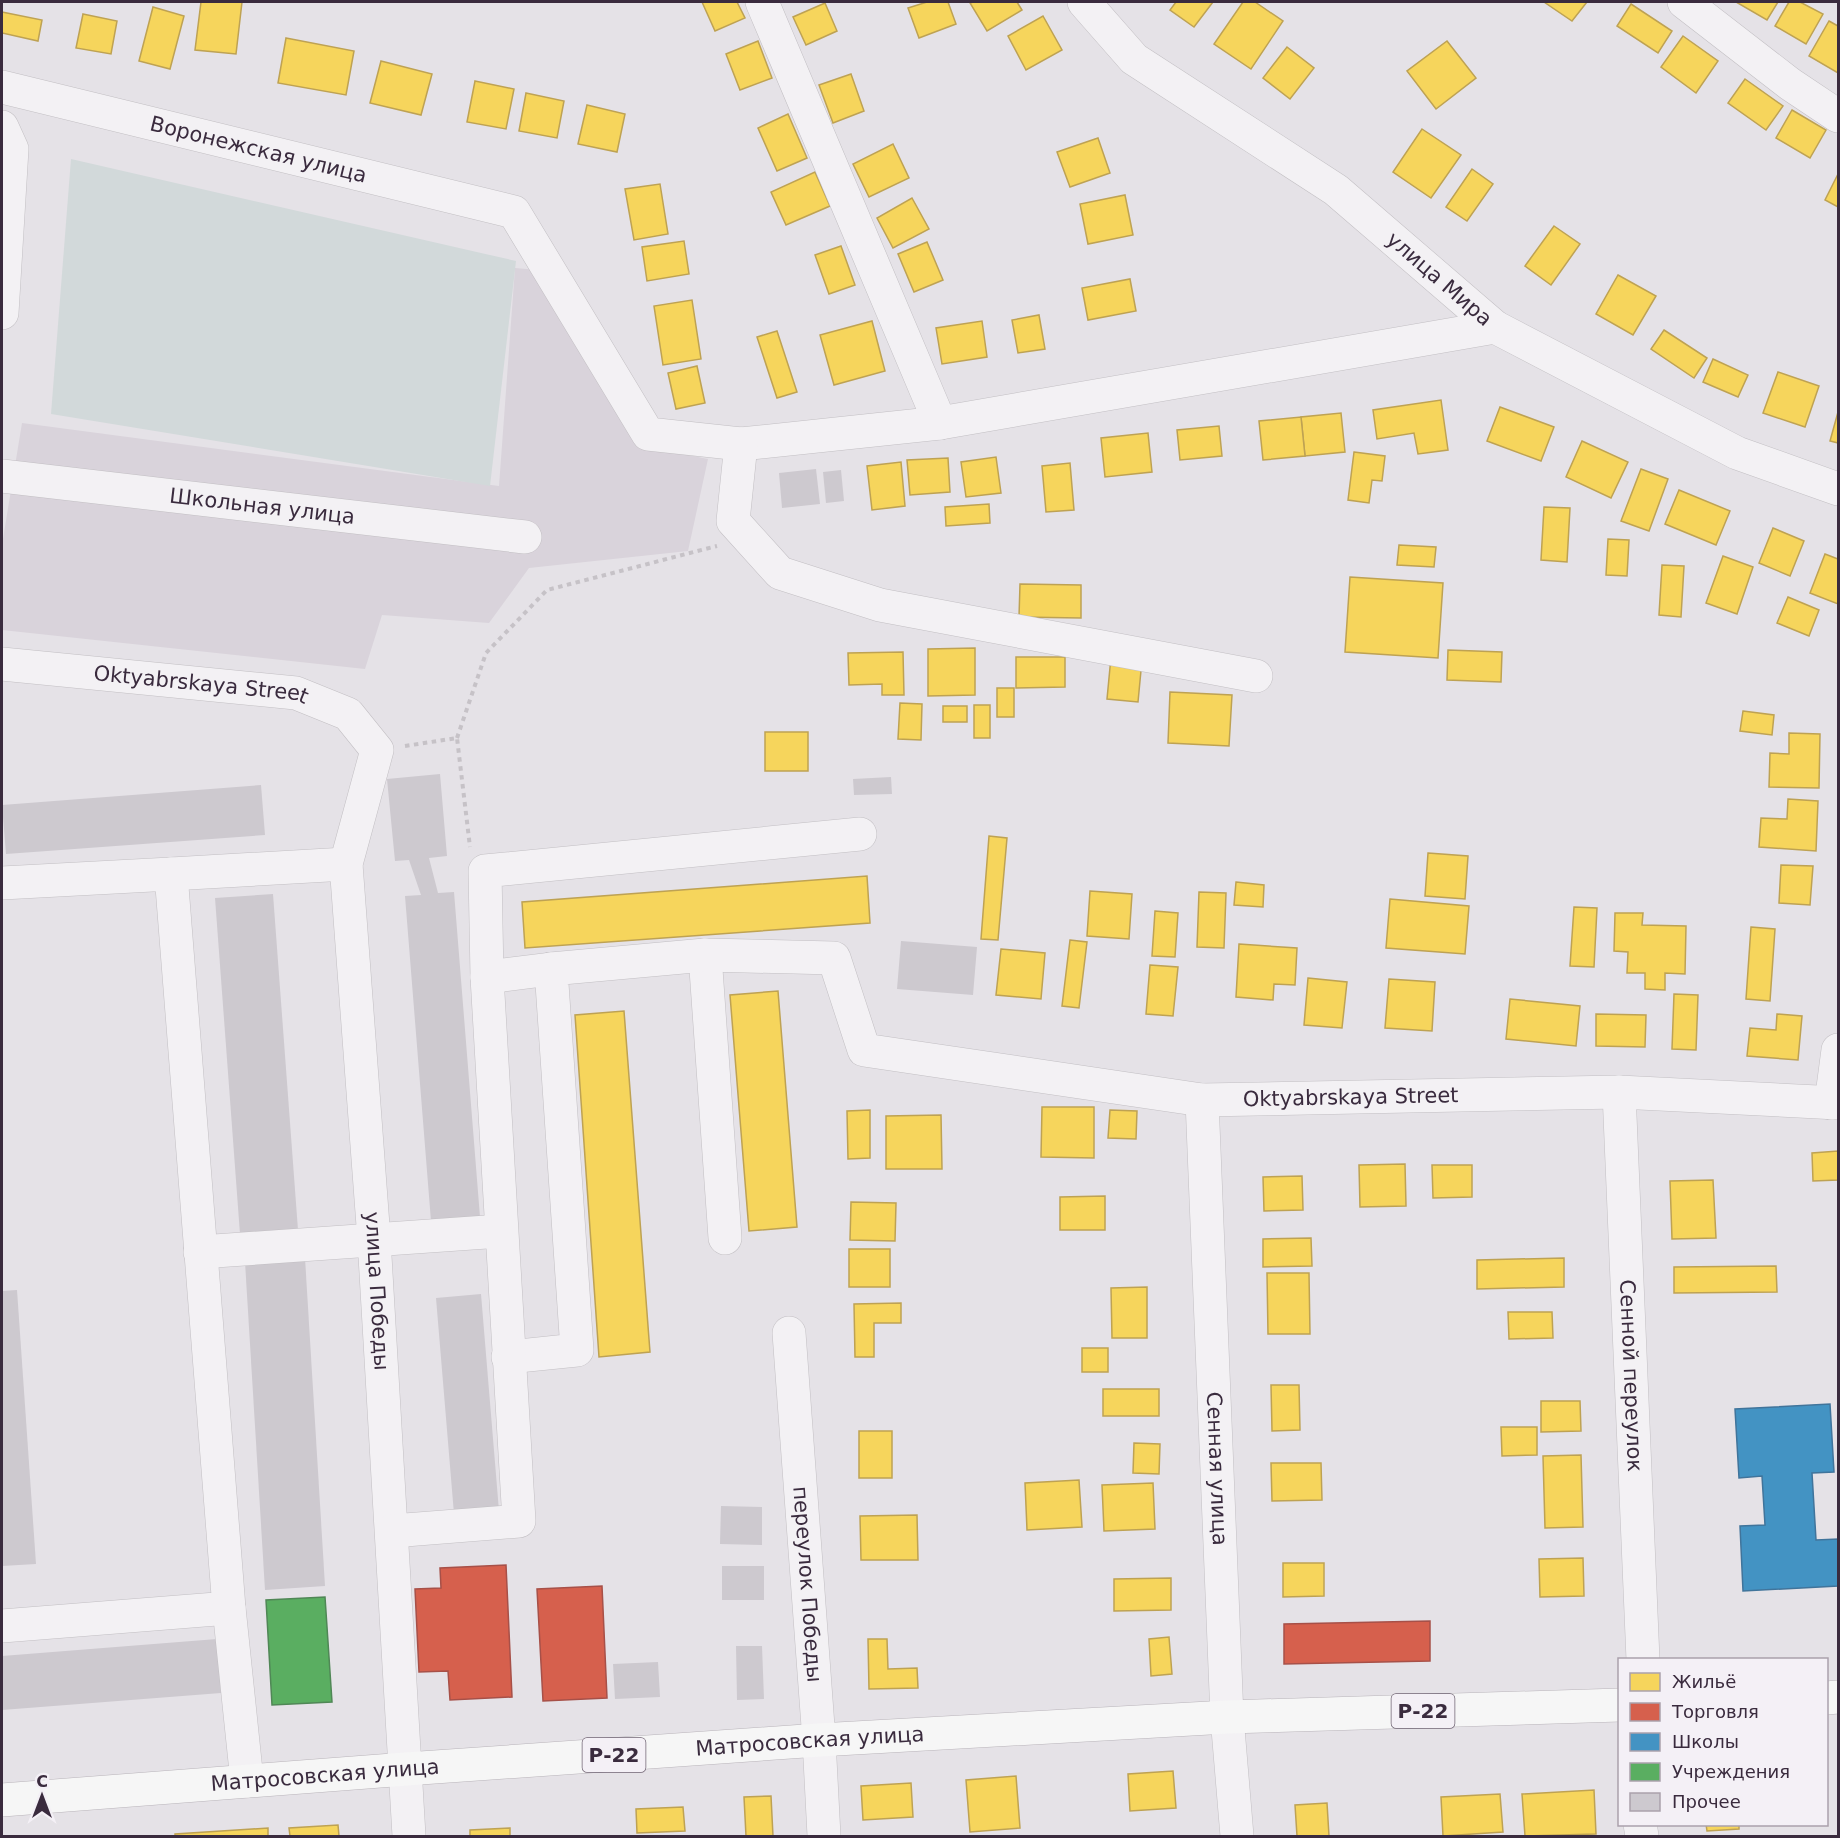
<svg xmlns="http://www.w3.org/2000/svg" width="1840" height="1838" viewBox="0 0 1840 1838" font-family="'DejaVu Sans',sans-serif">
  <style>
    .built { fill: #d9d3db }
    .green { fill: #d2d9da }
    .homes { fill: #f6d55c; stroke: #bea253; stroke-width: 1.5 }
    .shops { fill: #d6604d; stroke: #a75048; stroke-width: 1.5 }
    .schools { fill: #4393c3; stroke: #40749b; stroke-width: 1.5 }
    .public { fill: #5aae61; stroke: #508756; stroke-width: 1.5 }
    .building { fill: #cdc9cf }
    .lines { fill: none; stroke-linecap: round; stroke-linejoin: round }
    .minor-casing { stroke: #c2bfc3; stroke-width: 34 }
    .highway-casing { stroke: #b9b4ba; stroke-width: 34 }
    .path { stroke: #c6c2c7; stroke-width: 4; stroke-dasharray: 4.5 4.5; stroke-linecap: butt }
    .minor { stroke: #f3f1f4; stroke-width: 33 }
    .highway { stroke: #f6f6f6; stroke-width: 33 }
    .labels { text-anchor: middle; dominant-baseline: central; stroke-width: 6; stroke-linejoin: round; paint-order: stroke }
    .shield { fill: #f4f0f6; stroke: #726675; stroke-width: 1.5 }
    .shield-label { font-size: 20px; font-weight: bold; fill: #3a2b3e }
    .street-label { font-size: 21px; fill: #3a2b3e; stroke: #f4f0f6 }
  </style>
  <rect width="100%" height="100%" fill="#e5e2e7"/>
  <!-- built -->
  <polygon class="built" points="515,268 538,270 644,446 708,459 688,551 529,568 489,623 382,615 365,669 2,630 2,545 22,423 499,486"/>
  <!-- green -->
  <polygon class="green" points="71,159 516,261 490,486 51,414"/>
  <!-- homes -->
  <g class="homes">
    <polygon points="201,2 242,2 236,54 195,50"/>
    <polygon points="702,2 737,2 745,18 715,31"/>
    <polygon points="927,2 948,2 956,24 919,38 908,8"/>
    <polygon points="973,2 1017,2 1022,10 987,31 970,3"/>
    <polygon points="1176,2 1213,2 1194,27 1170,10"/>
    <polygon points="1243,2 1255,2 1283,21 1251,69 1214,44"/>
    <polygon points="1544,2 1587,2 1572,21"/>
    <polygon points="1736,2 1778,2 1767,20"/>
    <polygon points="1789,2 1800,2 1823,14 1806,44 1775,26"/>
    <polygon points="825,3 837,31 806,45 793,17"/>
    <polygon points="1631,4 1672,31 1658,53 1617,26"/>
    <polygon points="153,7 184,16 170,69 139,61"/>
    <polygon points="2,12 42,20 38,41 2,33"/>
    <polygon points="83,14 117,21 111,54 76,48"/>
    <polygon points="1043,16 1062,50 1026,70 1008,36"/>
    <polygon points="1829,21 1838,26 1838,73 1809,56"/>
    <polygon points="1683,36 1718,61 1696,93 1661,67"/>
    <polygon points="286,38 354,51 346,95 278,83"/>
    <polygon points="758,41 772,78 740,90 726,54"/>
    <polygon points="1447,41 1476,78 1436,109 1407,71"/>
    <polygon points="1287,47 1314,68 1290,99 1263,78"/>
    <polygon points="381,61 432,74 421,115 370,103"/>
    <polygon points="851,74 864,111 833,123 819,85"/>
    <polygon points="1745,79 1783,106 1766,130 1728,103"/>
    <polygon points="475,81 514,89 506,129 467,122"/>
    <polygon points="526,93 564,101 557,138 519,131"/>
    <polygon points="587,105 625,114 617,152 578,144"/>
    <polygon points="1792,110 1826,130 1810,158 1776,138"/>
    <polygon points="788,114 807,158 777,171 758,128"/>
    <polygon points="1422,129 1461,155 1431,198 1393,172"/>
    <polygon points="1098,138 1110,173 1070,187 1057,152"/>
    <polygon points="893,144 909,178 869,197 853,164"/>
    <polygon points="1472,169 1493,184 1467,221 1446,207"/>
    <polygon points="815,172 830,206 786,225 771,192"/>
    <polygon points="1838,174 1838,207 1825,200"/>
    <polygon points="660,184 668,234 634,240 625,189"/>
    <polygon points="1125,195 1133,235 1088,244 1080,204"/>
    <polygon points="912,198 929,229 893,248 877,218"/>
    <polygon points="1554,226 1580,244 1551,285 1525,266"/>
    <polygon points="684,241 689,274 647,281 642,247"/>
    <polygon points="927,242 943,280 914,292 898,254"/>
    <polygon points="841,246 855,285 829,294 815,255"/>
    <polygon points="1618,275 1656,296 1633,335 1596,314"/>
    <polygon points="1130,279 1136,311 1088,320 1082,288"/>
    <polygon points="692,300 701,359 663,365 654,306"/>
    <polygon points="1039,315 1045,349 1018,353 1012,320"/>
    <polygon points="872,321 885,371 834,385 820,335"/>
    <polygon points="982,321 987,357 942,364 936,328"/>
    <polygon points="1664,330 1707,358 1694,378 1651,349"/>
    <polygon points="777,331 797,392 777,398 757,337"/>
    <polygon points="1713,359 1748,375 1738,397 1703,382"/>
    <polygon points="697,366 705,403 676,409 668,373"/>
    <polygon points="1778,372 1819,386 1805,427 1763,413"/>
    <polygon points="1441,400 1448,450 1418,454 1414,433 1377,439 1373,410"/>
    <polygon points="1500,407 1554,427 1541,461 1487,441"/>
    <polygon points="1838,412 1838,443 1830,441"/>
    <polygon points="1341,413 1345,452 1305,456 1301,417"/>
    <polygon points="1301,417 1305,456 1263,460 1259,421"/>
    <polygon points="1219,426 1222,456 1180,460 1177,430"/>
    <polygon points="1148,433 1152,472 1105,477 1101,438"/>
    <polygon points="1582,441 1628,462 1611,498 1566,477"/>
    <polygon points="1354,452 1385,456 1382,481 1372,480 1369,503 1348,500"/>
    <polygon points="996,457 1001,493 966,497 961,462"/>
    <polygon points="948,458 950,492 910,495 907,460"/>
    <polygon points="901,462 905,506 872,510 867,466"/>
    <polygon points="1070,463 1074,510 1046,512 1042,466"/>
    <polygon points="1641,469 1668,479 1649,531 1621,521"/>
    <polygon points="1679,490 1730,511 1716,545 1665,524"/>
    <polygon points="989,504 990,523 946,526 945,507"/>
    <polygon points="1544,507 1570,508 1567,562 1541,560"/>
    <polygon points="1773,528 1804,541 1790,576 1759,563"/>
    <polygon points="1608,539 1629,540 1627,576 1606,575"/>
    <polygon points="1399,545 1436,547 1434,567 1397,565"/>
    <polygon points="1825,554 1838,559 1838,604 1810,593"/>
    <polygon points="1723,556 1753,567 1737,614 1706,603"/>
    <polygon points="1662,565 1684,566 1681,617 1659,615"/>
    <polygon points="1350,577 1443,583 1438,658 1345,652"/>
    <polygon points="1020,584 1081,585 1081,618 1019,617"/>
    <polygon points="1788,597 1819,610 1809,636 1777,623"/>
    <polygon points="975,648 975,695 928,696 928,649"/>
    <polygon points="1448,650 1502,652 1501,682 1447,680"/>
    <polygon points="903,652 904,695 882,695 882,684 849,685 848,653"/>
    <polygon points="1016,657 1065,657 1065,687 1016,688"/>
    <polygon points="1111,657 1142,660 1138,702 1107,699"/>
    <rect x="997" y="688" width="17" height="29"/>
    <polygon points="1170,692 1232,695 1229,746 1168,743"/>
    <polygon points="900,703 922,704 921,740 898,739"/>
    <rect x="974" y="705" width="16" height="33"/>
    <rect x="943" y="706" width="24" height="16"/>
    <polygon points="1743,711 1774,715 1772,735 1740,731"/>
    <rect x="765" y="732" width="43" height="39"/>
    <polygon points="1789,733 1820,734 1819,788 1769,787 1770,753 1789,754"/>
    <polygon points="1788,799 1818,801 1816,851 1759,847 1761,818 1787,819"/>
    <polygon points="989,836 1007,838 998,940 981,939"/>
    <polygon points="1428,853 1468,856 1465,899 1425,896"/>
    <polygon points="1781,865 1813,866 1810,905 1779,903"/>
    <polygon points="867,876 870,923 525,948 522,902"/>
    <polygon points="1236,882 1264,885 1263,907 1234,905"/>
    <polygon points="1090,891 1132,894 1129,939 1087,936"/>
    <polygon points="1199,892 1226,893 1224,948 1197,947"/>
    <polygon points="1390,899 1469,906 1465,954 1386,948"/>
    <polygon points="1574,907 1597,908 1594,967 1570,966"/>
    <polygon points="1155,911 1178,913 1175,957 1152,956"/>
    <polygon points="1615,913 1643,913 1642,925 1686,926 1685,974 1665,973 1665,990 1645,989 1645,973 1627,973 1628,952 1614,951"/>
    <polygon points="1751,927 1775,929 1770,1001 1746,999"/>
    <polygon points="1070,940 1087,942 1079,1008 1062,1006"/>
    <polygon points="1239,944 1297,948 1295,985 1274,984 1273,1000 1236,997"/>
    <polygon points="1001,949 1045,953 1041,999 996,995"/>
    <polygon points="1150,965 1178,967 1173,1016 1146,1014"/>
    <polygon points="1308,978 1347,982 1342,1028 1304,1025"/>
    <polygon points="1389,979 1435,982 1432,1031 1385,1028"/>
    <polygon points="778,991 797,1227 749,1231 730,995"/>
    <polygon points="1674,994 1698,995 1696,1050 1672,1049"/>
    <polygon points="1510,999 1580,1006 1576,1046 1506,1039"/>
    <polygon points="624,1011 650,1352 599,1357 575,1015"/>
    <polygon points="1596,1014 1646,1015 1645,1047 1596,1046"/>
    <polygon points="1777,1014 1802,1016 1798,1060 1747,1056 1750,1028 1776,1030"/>
    <polygon points="1042,1107 1094,1107 1094,1158 1041,1157"/>
    <polygon points="870,1110 870,1158 848,1159 847,1111"/>
    <polygon points="1110,1110 1137,1111 1136,1139 1108,1138"/>
    <polygon points="941,1115 942,1169 886,1169 886,1116"/>
    <polygon points="1838,1151 1838,1180 1813,1181 1812,1153"/>
    <polygon points="1405,1164 1406,1206 1360,1207 1359,1165"/>
    <polygon points="1432,1165 1472,1165 1472,1197 1433,1198"/>
    <polygon points="1302,1176 1303,1210 1264,1211 1263,1177"/>
    <polygon points="1713,1180 1716,1238 1672,1239 1670,1181"/>
    <polygon points="1105,1196 1105,1230 1060,1230 1060,1197"/>
    <polygon points="851,1202 896,1203 895,1241 850,1240"/>
    <polygon points="1311,1238 1312,1266 1263,1267 1263,1239"/>
    <rect x="849" y="1249" width="41" height="38"/>
    <polygon points="1564,1258 1564,1287 1477,1289 1477,1260"/>
    <polygon points="1776,1266 1777,1292 1674,1293 1674,1267"/>
    <polygon points="1267,1273 1309,1273 1310,1334 1268,1334"/>
    <polygon points="1147,1287 1147,1338 1112,1338 1111,1288"/>
    <polygon points="901,1303 901,1323 874,1323 874,1357 855,1357 854,1304"/>
    <polygon points="1508,1312 1552,1312 1553,1338 1509,1339"/>
    <rect x="1082" y="1348" width="26" height="24"/>
    <polygon points="1271,1385 1299,1385 1300,1430 1272,1431"/>
    <rect x="1103" y="1389" width="56" height="27"/>
    <polygon points="1541,1401 1580,1401 1581,1431 1541,1432"/>
    <polygon points="1501,1427 1537,1427 1537,1455 1502,1456"/>
    <rect x="859" y="1431" width="33" height="47"/>
    <polygon points="1134,1443 1160,1444 1159,1474 1133,1473"/>
    <polygon points="1581,1455 1583,1527 1545,1528 1543,1456"/>
    <polygon points="1271,1463 1321,1463 1322,1500 1272,1501"/>
    <polygon points="1079,1480 1082,1527 1027,1530 1025,1483"/>
    <polygon points="1153,1483 1155,1529 1104,1531 1102,1485"/>
    <polygon points="917,1515 918,1560 861,1560 860,1516"/>
    <polygon points="1583,1558 1584,1596 1540,1597 1539,1559"/>
    <polygon points="1283,1563 1324,1563 1324,1596 1283,1597"/>
    <polygon points="1171,1578 1171,1610 1114,1611 1114,1579"/>
    <polygon points="1169,1637 1172,1674 1151,1676 1149,1639"/>
    <polygon points="868,1639 887,1639 888,1669 917,1668 918,1688 869,1689"/>
    <polygon points="1173,1771 1176,1808 1130,1811 1128,1774"/>
    <polygon points="1016,1776 1020,1828 970,1832 966,1780"/>
    <polygon points="911,1783 913,1817 863,1820 861,1786"/>
    <polygon points="1594,1790 1596,1834 1525,1836 1522,1794"/>
    <polygon points="1500,1794 1503,1832 1443,1836 1441,1797"/>
    <polygon points="771,1796 773,1836 746,1836 744,1797"/>
    <polygon points="1327,1803 1329,1836 1297,1836 1295,1805"/>
    <polygon points="683,1807 685,1831 637,1833 636,1809"/>
    <polygon points="1706,1824 1739,1824 1739,1829 1707,1831"/>
    <polygon points="338,1825 339,1836 290,1836 289,1828"/>
    <polygon points="268,1828 268,1836 175,1836 175,1834"/>
    <polygon points="510,1828 510,1836 470,1836 470,1830"/>
  </g>
  <!-- shops -->
  <g class="shops">
    <polygon points="506,1565 512,1697 450,1700 448,1671 419,1672 415,1589 441,1588 440,1568"/>
    <polygon points="602,1586 607,1698 543,1701 537,1589"/>
    <polygon points="1430,1621 1430,1661 1284,1664 1284,1624"/>
  </g>
  <!-- schools -->
  <polygon class="schools" points="1830,1404 1834,1472 1812,1473 1816,1540 1838,1539 1838,1586 1743,1591 1740,1526 1765,1525 1762,1476 1739,1478 1735,1409"/>
  <!-- public -->
  <polygon class="public" points="325,1597 332,1702 272,1705 266,1600"/>
  <!-- building -->
  <g class="building">
    <polygon points="816,469 820,504 782,508 779,473"/>
    <polygon points="841,470 844,501 826,503 823,472"/>
    <polygon points="440,774 447,856 429,858 438,893 454,892 480,1217 431,1221 405,896 421,895 409,860 395,861 387,779"/>
    <polygon points="891,777 892,794 854,795 853,779"/>
    <polygon points="261,785 265,835 6,854 2,805"/>
    <polygon points="273,894 298,1230 240,1234 215,898"/>
    <polygon points="901,941 977,947 973,995 897,989"/>
    <polygon points="305,1258 325,1586 265,1590 245,1262"/>
    <polygon points="17,1290 36,1564 2,1566 2,1291"/>
    <polygon points="481,1294 499,1511 454,1514 436,1298"/>
    <polygon points="721,1506 762,1507 762,1545 720,1544"/>
    <rect x="722" y="1566" width="42" height="34"/>
    <polygon points="217,1639 221,1693 2,1710 2,1656"/>
    <polygon points="736,1646 762,1646 764,1699 737,1700"/>
    <polygon points="658,1662 660,1697 615,1699 613,1664"/>
  </g>
  <g class="lines">
    <defs>
      <g id="minor">
        <polyline points="762,2 940,423"/>
        <path id="s1" d="M1084,2L1134,59L1336,190L1495,327L1737,453L1838,489"/>
        <polyline points="1684,2 1790,84 1838,116"/>
        <path id="s2" d="M2,87L514,212L648,434L741,444L940,423L1495,327"/>
        <polyline points="2,127 12,149 2,313"/>
        <polyline points="741,444 733,521 780,573 880,605 1256,676"/>
        <path id="s3" d="M2,476L525,537"/>
        <path id="s4" d="M2,664L296,693L348,714L377,750L346,864L374,1239L409,1836"/>
        <polyline points="171,874 346,864"/>
        <polyline points="2,883 171,874 229,1608 2,1626"/>
        <polyline points="705,955 725,1238"/>
        <polyline points="487,977 551,969"/>
        <path id="s5" d="M1619,1092L1643,1660"/>
        <path id="s6" d="M1202,1100L1227,1717L1237,1836"/>
        <polyline points="1831,1103 1838,1050"/>
        <polyline points="200,1252 501,1231"/>
        <path id="s7" d="M789,1333L819,1740L824,1836"/>
        <path id="s8" d="M508,1357L577,1350L551,969L705,955L834,958L864,1050L1202,1100L1619,1092L1838,1103"/>
        <polyline points="392,1531 519,1521 487,977 485,871 860,834"/>
        <polyline points="229,1608 247,1781"/>
        <polyline points="1640,1824 1642,1836"/>
      </g>
      <g id="highway">
        <polyline points="1826,1698 1838,1697"/>
        <path id="s9" d="M2,1800L406,1769L819,1740L1227,1717L1620,1705"/>
      </g>
    </defs>
    <!-- minor casing -->
    <use href="#minor" class="minor-casing"/>
    <!-- highway casing -->
    <use href="#highway" class="highway-casing"/>
    <!-- path -->
    <g class="path">
      <polyline points="457,738 486,653 547,590 717,546"/>
      <polyline points="405,746 457,738 470,847"/>
    </g>
    <!-- minor -->
    <use href="#minor" class="minor"/>
    <!-- highway -->
    <use href="#highway" class="highway"/>
  </g>
  <g class="labels">
    <!-- shield labels -->
    <g class="shield">
      <rect x="1391.5" y="1694" width="63" height="34" rx="4.5"/>
      <rect x="582.5" y="1738" width="63" height="34" rx="4.5"/>
    </g>
    <g class="shield-label">
      <text x="1423" y="1711">Р-22</text>
      <text x="614" y="1755">Р-22</text>
    </g>
    <!-- street labels -->
    <g class="street-label">
      <text stroke="none"><textPath href="#s2" startOffset="264">Воронежская улица</textPath></text>
      <text stroke="none"><textPath href="#s1" startOffset="453">улица Мира</textPath></text>
      <text stroke="none"><textPath href="#s3" startOffset="262">Школьная улица</textPath></text>
      <text stroke="none"><textPath href="#s4" startOffset="200">Oktyabrskaya Street</textPath></text>
      <text stroke="none"><textPath href="#s8" startOffset="1322">Oktyabrskaya Street</textPath></text>
      <text stroke="none"><textPath href="#s4" startOffset="944">улица Победы</textPath></text>
      <text stroke="none"><textPath href="#s5" startOffset="284">Сенной переулок</textPath></text>
      <text stroke="none"><textPath href="#s6" startOffset="369">Сенная улица</textPath></text>
      <text stroke="none"><textPath href="#s7" startOffset="252">переулок Победы</textPath></text>
      <text stroke="none"><textPath href="#s9" startOffset="810">Матросовская улица</textPath></text>
      <text stroke="none"><textPath href="#s9" startOffset="324">Матросовская улица</textPath></text>
    </g>
  </g>
  <!-- border -->
  <rect width="1840" height="1838" fill="none" stroke="#3a2b3e" stroke-width="6"/>
  <!-- legend -->
  <rect x="1618" y="1658" width="210" height="168" fill="#f4f0f6" stroke="#aaa1ac" stroke-width="1.5"/>
  <rect x="1630" y="1673" width="30" height="18" fill="#f6d55c" stroke="#aaa1ac" stroke-width="1.5"/>
  <text x="1672" y="1688" font-size="18" fill="#3a2b3e">Жильё</text>
  <rect x="1630" y="1703" width="30" height="18" fill="#d6604d" stroke="#aaa1ac" stroke-width="1.5"/>
  <text x="1672" y="1718" font-size="18" fill="#3a2b3e">Торговля</text>
  <rect x="1630" y="1733" width="30" height="18" fill="#4393c3" stroke="#aaa1ac" stroke-width="1.5"/>
  <text x="1672" y="1748" font-size="18" fill="#3a2b3e">Школы</text>
  <rect x="1630" y="1763" width="30" height="18" fill="#5aae61" stroke="#aaa1ac" stroke-width="1.5"/>
  <text x="1672" y="1778" font-size="18" fill="#3a2b3e">Учреждения</text>
  <rect x="1630" y="1793" width="30" height="18" fill="#cdc9cf" stroke="#aaa1ac" stroke-width="1.5"/>
  <text x="1672" y="1808" font-size="18" fill="#3a2b3e">Прочее</text>
  <!-- north arrow -->
  <g transform="translate(42 1796)" stroke="#f4f0f6" stroke-width="4.5" paint-order="stroke">
  <path d="M0-4.5L10 22L0 15L-10 22Z" fill="#3a2b3e"/>
  <text y="-9" font-size="16" font-weight="bold" text-anchor="middle" fill="#3a2b3e">С</text>
  </g>
</svg>
